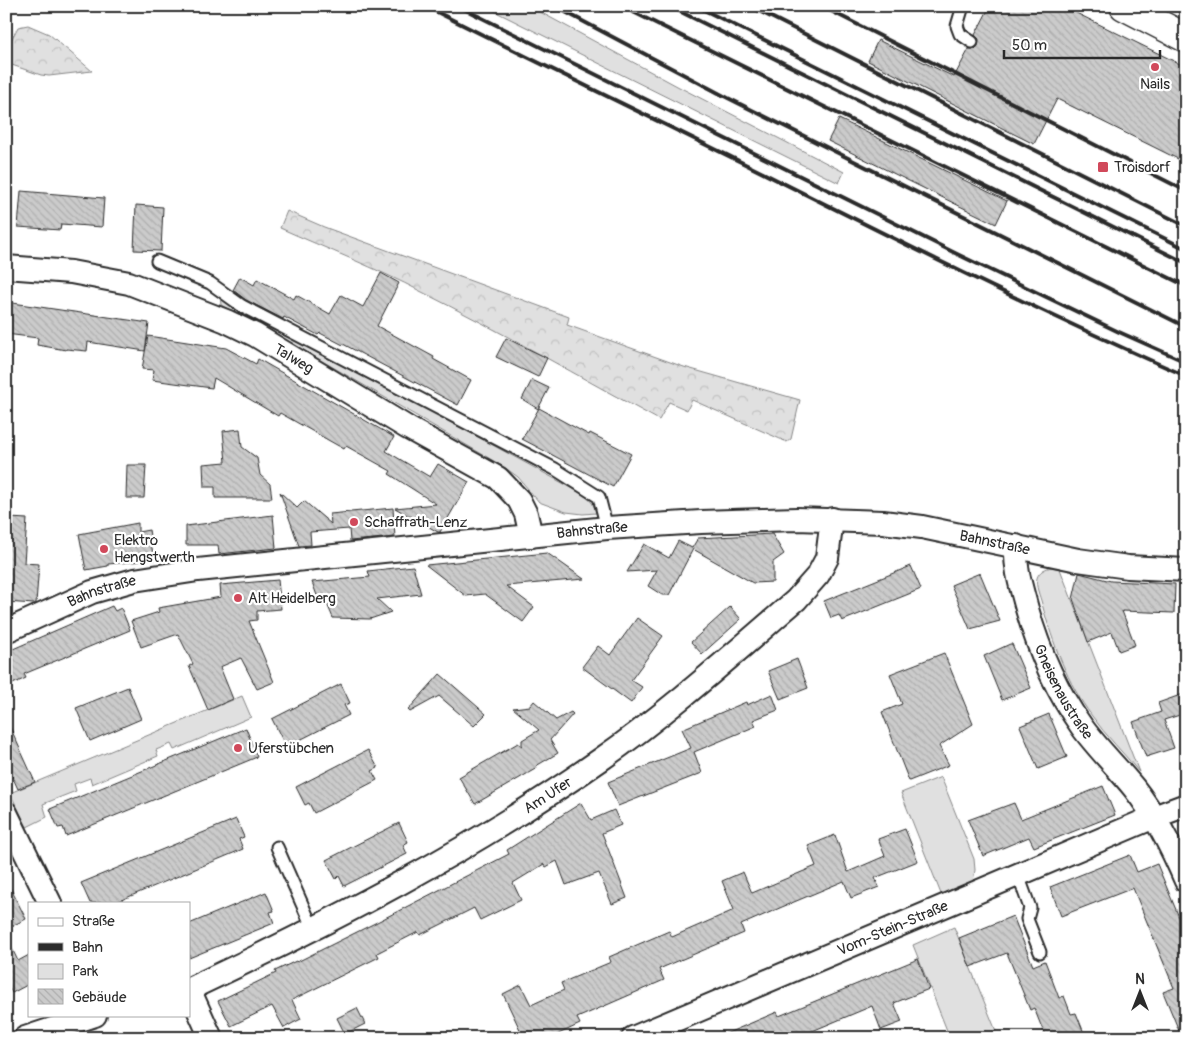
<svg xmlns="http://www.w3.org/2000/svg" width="1192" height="1044" viewBox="0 0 1192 1044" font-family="Pangolin,sans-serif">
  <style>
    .green { fill: #e0e0e0; stroke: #868686 }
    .forest { fill: url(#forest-crowns); stroke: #868686 }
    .building { fill: url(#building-back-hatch); stroke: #2b2b2b }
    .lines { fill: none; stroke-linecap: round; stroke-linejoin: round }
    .lane-casing { stroke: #2b2b2b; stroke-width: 15 }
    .street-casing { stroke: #2b2b2b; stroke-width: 26 }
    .primary-casing { stroke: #2b2b2b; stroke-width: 31 }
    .lane { stroke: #fff; stroke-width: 11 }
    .street { stroke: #fff; stroke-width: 22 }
    .primary { stroke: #fff; stroke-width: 28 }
    .rail { stroke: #2b2b2b; stroke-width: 4 }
    .poi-dot { fill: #d1495b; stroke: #fff; stroke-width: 2 }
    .labels { text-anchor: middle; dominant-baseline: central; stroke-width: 4.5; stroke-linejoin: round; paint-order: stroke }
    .poi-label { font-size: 15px; fill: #2b2b2b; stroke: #fff; text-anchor: start }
    .street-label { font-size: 15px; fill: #2b2b2b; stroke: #fff }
  </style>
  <defs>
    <pattern id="forest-crowns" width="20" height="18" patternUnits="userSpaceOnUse" patternTransform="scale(1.25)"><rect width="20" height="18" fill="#e0e0e0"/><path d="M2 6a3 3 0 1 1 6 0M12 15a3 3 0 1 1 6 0" fill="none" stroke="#c0c0c0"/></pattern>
    <pattern id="building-back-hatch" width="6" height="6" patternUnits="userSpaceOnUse" patternTransform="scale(1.25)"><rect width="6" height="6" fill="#cbcbcb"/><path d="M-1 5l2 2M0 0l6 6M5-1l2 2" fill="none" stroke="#aeaeae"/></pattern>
  </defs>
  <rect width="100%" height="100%" fill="#fff"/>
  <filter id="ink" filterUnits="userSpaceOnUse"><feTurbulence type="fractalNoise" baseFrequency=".02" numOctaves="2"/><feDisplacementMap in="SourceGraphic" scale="10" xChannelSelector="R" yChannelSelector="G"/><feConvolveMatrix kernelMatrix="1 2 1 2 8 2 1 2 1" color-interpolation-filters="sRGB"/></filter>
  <g filter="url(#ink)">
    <!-- green -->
    <g class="green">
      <polygon points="484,6 529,6 679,87 844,172 839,183"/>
      <path d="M220,296L253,317L302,344L303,342L568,486C580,493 594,498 596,513L583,514L566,512L539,502L518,477L504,467L276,334L221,305Z"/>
      <path d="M1052,567L1060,569L1139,772C1124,753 1106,736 1092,716C1067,683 1053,643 1042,604C1040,596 1035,586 1037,578C1039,571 1046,568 1052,567Z"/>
      <polygon points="242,696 251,717 174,750 171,744 156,750 158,756 92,784 90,778 74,784 76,791 43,804 47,817 27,827 10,793"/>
      <polygon points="941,777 974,859 975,870 973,881 941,894 901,793"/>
      <polygon points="954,927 996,1031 979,1038 950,1038 913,945"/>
    </g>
    <!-- forest -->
    <g class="forest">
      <polygon points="28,25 49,34 92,71 49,76 41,75 6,63 6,46 8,46 18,27"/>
      <path d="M287,211L324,227L569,317L567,325L684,367L800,400L791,439L787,442L692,400L687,410L669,402L659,420C580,377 502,332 422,292C376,268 327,249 280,228Z"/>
    </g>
    <!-- building -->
    <g class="building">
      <polygon points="990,6 1062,6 1186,67 1186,163 1057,99 1034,144 868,61 878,40 954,77 969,49 975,49 978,46 979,39 975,35"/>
      <polygon points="839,119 1007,201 996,224 828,141"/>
      <polygon points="21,191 104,198 102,227 61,224 60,230 18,227"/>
      <polygon points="136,205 163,207 161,251 134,250"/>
      <polygon points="381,273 399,283 377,326 434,357 433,359 471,380 458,405 343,344 343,345 320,333 318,335 284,317 283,319 246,300 233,290 240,277 254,285 257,279 294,299 296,295 330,314 341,295 363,307"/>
      <polygon points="6,302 149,323 145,351 88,342 87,351 66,349 66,350 37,345 38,338 6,334"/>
      <polygon points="148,336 226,348 256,364 258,359 394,437 386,451 430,477 438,464 469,482 440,532 438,532 395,508 436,504 389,474 391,471 346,446 344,449 280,413 278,416 214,378 212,388 152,380 154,370 142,369"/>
      <polygon points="506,338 547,358 538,377 496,357"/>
      <polygon points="532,380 549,388 538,409 522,399"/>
      <polygon points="539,408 589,435 590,433 631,454 613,487 522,439"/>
      <polygon points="240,429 242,447 257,458 260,475 270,484 272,498 215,498 215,487 204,487 203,464 226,462 223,431"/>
      <polygon points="127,465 146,465 144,498 126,498"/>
      <polygon points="280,492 297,508 304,501 331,524 330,514 393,508 395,537 350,541 349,529 310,532 311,545 299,546"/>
      <polygon points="273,515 276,548 219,554 218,545 186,545 186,526"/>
      <polygon points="10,518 27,519 24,563 39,564 36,603 34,604 6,602 6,571"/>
      <polygon points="138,523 138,532 149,530 154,560 108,564 108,566 86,570 79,534"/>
      <polygon points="772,534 784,554 773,562 773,582 753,583 693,549 669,595 662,595 648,586 657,570 627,572 644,544 669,558 678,541 692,548 698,538"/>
      <polygon points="547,553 584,579 506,586 534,607 523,622 485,594 466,596 426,565"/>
      <polygon points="413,566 421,594 377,599 391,612 370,619 333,618 325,599 319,601 312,582 370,577 368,571"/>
      <polygon points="911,566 921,589 842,621 839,615 831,618 824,601"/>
      <polygon points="980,573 1000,621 970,629 951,585"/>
      <polygon points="1079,573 1111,581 1175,584 1174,613 1122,611 1135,645 1119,651 1112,632 1088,642 1073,599"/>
      <polygon points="278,580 281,609 257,611 257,620 249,621 274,682 257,689 241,658 220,667 233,699 208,710 189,666 193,664 178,634 141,647 131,621 159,612 158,608 221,597 220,585"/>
      <polygon points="112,606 115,611 121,608 130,630 24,674 26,678 6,687 6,644 10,643 13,649"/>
      <polygon points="730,607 741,619 702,654 691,642"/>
      <polygon points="637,618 663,636 631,680 642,687 631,703 582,667 598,646 610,655"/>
      <polygon points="1010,644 1012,644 1031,688 1002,700 984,656"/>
      <polygon points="944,653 973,724 939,746 949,765 909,781 882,712 902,704 890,674"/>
      <polygon points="797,659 808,688 780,699 768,671"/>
      <polygon points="440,674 486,714 474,726 439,696 410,712 408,710"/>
      <polygon points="341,684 350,703 344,705 349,715 286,747 272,719"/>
      <polygon points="128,687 141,719 90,741 76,708"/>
      <polygon points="1186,693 1186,713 1164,720 1174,748 1146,757 1133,722 1161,712 1158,703"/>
      <polygon points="772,694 778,710 753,720 756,726 694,752 702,773 618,806 608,782 691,748 682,729 746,702 747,705"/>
      <polygon points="534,701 556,720 571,712 573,714 550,740 558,753 536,766 537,768 475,804 459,777 518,743 522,746 522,740 539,730 513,708 530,706"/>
      <polygon points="1049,714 1067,757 1038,769 1020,726"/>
      <polygon points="6,718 35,782 18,789 6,763"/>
      <polygon points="246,728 257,757 66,836 63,827 58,828 50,809"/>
      <polygon points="368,750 378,768 372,771 377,780 314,813 309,803 305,805 296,787"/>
      <polygon points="1103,786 1115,815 1034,847 1029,837 983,856 968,820 1014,803 1021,819"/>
      <polygon points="581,803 591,820 614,810 621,825 602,833 627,898 612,904 599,873 566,885 557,861 546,867 544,864 513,883 521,900 480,920 474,908 420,935 418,932 377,953 379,957 292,1000 301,1019 293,1023 284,1028 272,1006 231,1026 218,1001 276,973 275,971 296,961 297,962 377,922 509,854 507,850"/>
      <polygon points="236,819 244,837 239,839 243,849 114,903 90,903 81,883"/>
      <polygon points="399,823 408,842 403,845 407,854 344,886 339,876 336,879 326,860"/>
      <polygon points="905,829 918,861 875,878 879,887 851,898 844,881 782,907 741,925 744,933 659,969 664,980 577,1018 580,1024 550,1038 524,1038 503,994 521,985 531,1005 564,990 561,983 611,962 609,957 669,931 672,937 734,910 722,881 743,872 752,893 816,866 808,846 835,835 848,872 885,856 878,839"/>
      <polygon points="1130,855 1137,872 1157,864 1186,934 1186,1038 1182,1038 1163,992 1174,988 1133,888 1061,916 1050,887"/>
      <polygon points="6,879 26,919 6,929"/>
      <polygon points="266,892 274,911 270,912 274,923 189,958 189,924"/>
      <polygon points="1013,916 1033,966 1045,961 1059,998 1064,996 1071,1014 1076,1013 1086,1038 1046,1038 1034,1008 1030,1010 1007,953 970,967 959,938"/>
      <polygon points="6,936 18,961 29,955 29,984 12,993 6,982"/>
      <polygon points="918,959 929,989 894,1003 902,1022 881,1030 872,1006 810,1032 812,1038 716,1038 777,1012 779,1016"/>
      <polygon points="357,1008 365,1024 345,1034 337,1018"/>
    </g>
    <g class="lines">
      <defs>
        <g id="lane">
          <polyline points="963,6 957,26 960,34 972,42"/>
          <polyline points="157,261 210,283 242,306 555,469 599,497 607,528"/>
          <polyline points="277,847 313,929"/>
          <polyline points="1018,875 1030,908 1027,919 1040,952"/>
        </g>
        <g id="street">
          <path id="s1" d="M6,267L71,272L129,283L226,321L255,335L408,428L498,478L519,500L526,514L531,536"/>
          <path id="s2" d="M1016,546C1015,570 1021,586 1027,609C1039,651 1057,692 1082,727C1097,748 1117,767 1134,788C1156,816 1172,848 1186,881"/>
          <path id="s3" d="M6,631L92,592L134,580L198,570L607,528L701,522L797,519L883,522L922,527L1078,560L1128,567L1186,570"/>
          <polyline points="6,813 50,903"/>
          <path id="s4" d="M189,989C332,922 470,851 600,760C669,712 732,655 796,600L818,575L827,558L832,519"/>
          <polyline points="189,989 211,1038"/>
          <polyline points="25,1038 95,1015"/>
          <path id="s5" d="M633,1038L1154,817L1186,805"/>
        </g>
        <polyline id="primary" points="1124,6 1186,38"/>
      </defs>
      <!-- lane casing -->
      <use href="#lane" class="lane-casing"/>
      <!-- street casing -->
      <use href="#street" class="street-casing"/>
      <!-- primary casing -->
      <use href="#primary" class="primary-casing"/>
      <!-- lane -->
      <use href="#lane" class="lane"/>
      <!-- street -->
      <use href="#street" class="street"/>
      <!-- primary -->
      <use href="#primary" class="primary"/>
      <!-- rail -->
      <g class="rail">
        <path d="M425,6C530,59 636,110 741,162C888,236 1035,310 1186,376"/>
        <polyline points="458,6 959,255 1119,332 1186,362"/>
        <polyline points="554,6 728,98 1186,327"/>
        <polyline points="621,6 1186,286"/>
        <polyline points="669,6 1186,263"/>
        <polyline points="696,6 1186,249"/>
        <polyline points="749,6 1186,226"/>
        <polyline points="821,6 1186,191"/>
      </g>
    </g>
  </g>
  <!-- markers -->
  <g class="poi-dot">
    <circle cx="1155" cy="67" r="5"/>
    <rect x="1097" y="161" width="12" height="12" rx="2.5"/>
    <circle cx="354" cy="522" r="5"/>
    <circle cx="104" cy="549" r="5"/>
    <circle cx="238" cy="598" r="5"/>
    <circle cx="238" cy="748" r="5"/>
  </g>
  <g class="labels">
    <!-- poi labels -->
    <g class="poi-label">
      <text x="1155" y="84" text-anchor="middle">Nails</text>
      <text x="1114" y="167">Troisdorf</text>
      <text x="364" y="522">Schaffrath-Lenz</text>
      <text x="114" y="540">Elektro<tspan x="114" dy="17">Hengstwerth</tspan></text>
      <text x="248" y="598">Alt Heidelberg</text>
      <text x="248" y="748">Uferstübchen</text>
    </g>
    <!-- street labels -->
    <g class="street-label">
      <text stroke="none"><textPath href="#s1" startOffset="306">Talweg</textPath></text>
      <text stroke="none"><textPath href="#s3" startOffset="599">Bahnstraße</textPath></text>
      <text stroke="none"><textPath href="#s3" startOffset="1004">Bahnstraße</textPath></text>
      <text stroke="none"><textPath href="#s3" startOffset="104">Bahnstraße</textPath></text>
      <text stroke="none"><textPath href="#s2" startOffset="155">Gneisenaustraße</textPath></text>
      <text stroke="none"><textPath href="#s4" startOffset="408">Am Ufer</textPath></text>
      <text stroke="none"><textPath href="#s5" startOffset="282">Vom-Stein-Straße</textPath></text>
    </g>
  </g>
  <!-- margin -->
  <rect width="1192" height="1044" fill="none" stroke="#fff" stroke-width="25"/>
  <rect x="12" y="12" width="1167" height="1019" fill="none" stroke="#2b2b2b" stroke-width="2" filter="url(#ink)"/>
  <!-- legend -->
  <rect x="28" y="902" width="162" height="115" fill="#ffffff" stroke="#aaaaaa"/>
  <rect x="38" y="918" width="25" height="8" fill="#ffffff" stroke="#aaaaaa"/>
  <text x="72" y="926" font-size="15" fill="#2b2b2b">Straße</text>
  <rect x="38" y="943" width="25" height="8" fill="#2b2b2b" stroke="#aaaaaa"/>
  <text x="72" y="952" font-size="15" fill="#2b2b2b">Bahn</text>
  <rect x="38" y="964" width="25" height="15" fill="#e0e0e0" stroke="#aaaaaa"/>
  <text x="72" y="976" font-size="15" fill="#2b2b2b">Park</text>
  <rect x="38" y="989" width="25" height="15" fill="url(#building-back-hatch)" stroke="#aaaaaa"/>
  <text x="72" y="1002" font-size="15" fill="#2b2b2b">Gebäude</text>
  <!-- north arrow -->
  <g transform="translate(1140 992)" stroke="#ffffff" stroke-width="4" paint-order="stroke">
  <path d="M0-4L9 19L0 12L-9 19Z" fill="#2b2b2b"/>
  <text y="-8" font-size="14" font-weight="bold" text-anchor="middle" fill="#2b2b2b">N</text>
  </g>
  <!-- scale -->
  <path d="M1004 50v8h156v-8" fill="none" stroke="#2b2b2b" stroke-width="2.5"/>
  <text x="1012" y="50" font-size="15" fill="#2b2b2b" stroke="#ffffff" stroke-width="4" paint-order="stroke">50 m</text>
</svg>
